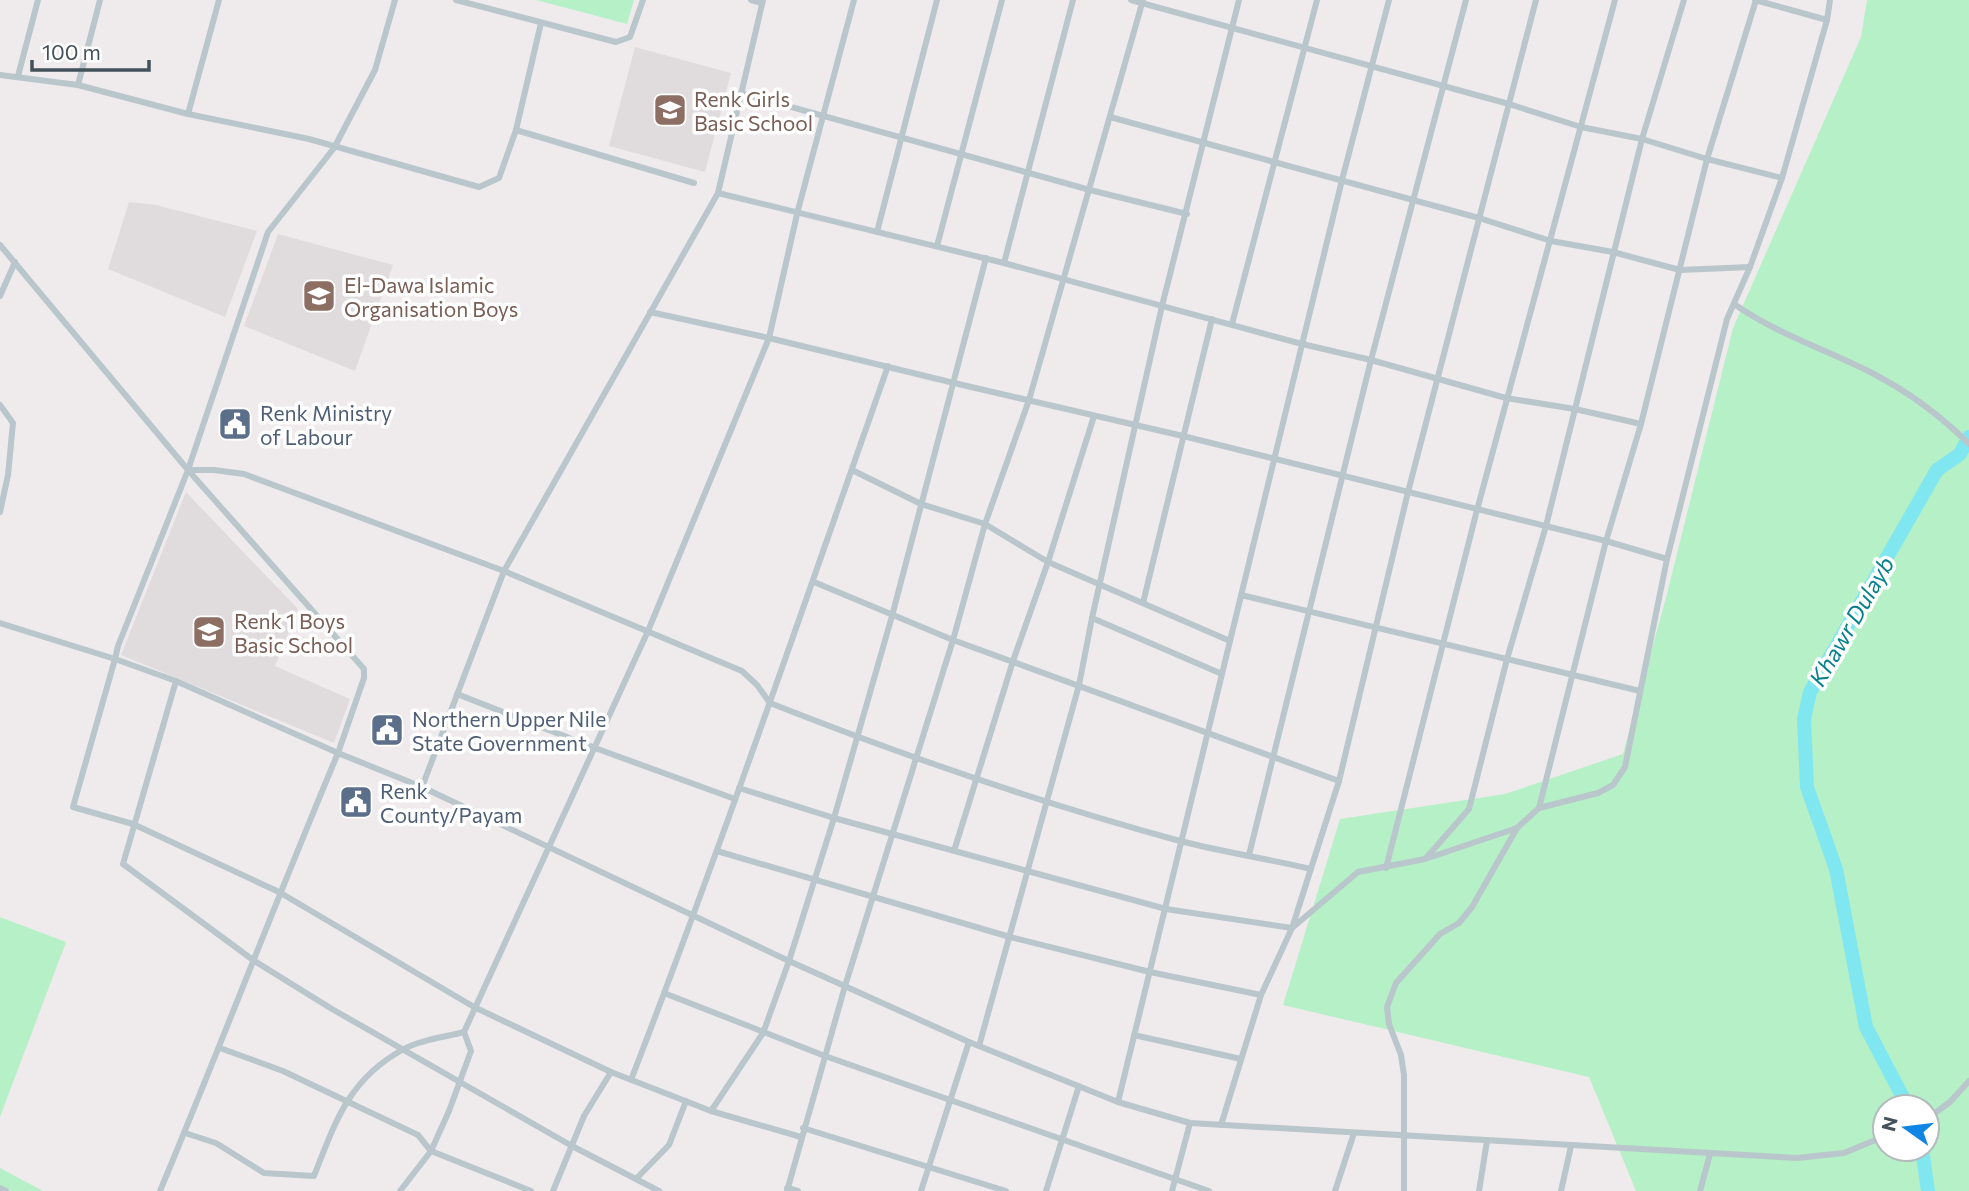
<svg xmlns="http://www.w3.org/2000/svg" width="1969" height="1191" viewBox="0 0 1969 1191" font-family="Commissioner,sans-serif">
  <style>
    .education { fill: #e0dcde }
    .green { fill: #b6f0c6; fill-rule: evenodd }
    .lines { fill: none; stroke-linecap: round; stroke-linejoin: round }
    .river { stroke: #80e6f0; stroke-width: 14 }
    .minor { stroke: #b9c6cc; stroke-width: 6 }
    .labels { text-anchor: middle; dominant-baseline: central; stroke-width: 7; stroke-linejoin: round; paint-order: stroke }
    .education-label { font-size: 21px; fill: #785e54; stroke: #fff; text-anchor: start }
    .service-label { font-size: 21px; fill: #4e5e75; stroke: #fff; text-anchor: start }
    .water-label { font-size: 23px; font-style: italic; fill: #07808d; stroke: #fff }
  </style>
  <rect width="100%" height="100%" fill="#efebec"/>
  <!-- education -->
  <g class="education">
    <polygon points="635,47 731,73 705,172 609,146"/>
    <polygon points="129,202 156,205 257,231 225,317 108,269"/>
    <polygon points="278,234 393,265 355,371 244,326"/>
    <polygon points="186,492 298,609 275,666 350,699 334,743 121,655"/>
  </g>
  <!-- green -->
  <g class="green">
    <polygon points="536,0 634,0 627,24"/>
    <path d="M1867,0H1969V1191H1636L1589,1077L1283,1005L1340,819L1505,794L1623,754L1667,594L1733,328L1861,37ZM1885,1107H1927V1149H1885Z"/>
    <polygon points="0,917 66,942 0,1117"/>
    <polygon points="0,1168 43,1191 0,1191"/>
  </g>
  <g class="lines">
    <!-- river -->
    <g class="river">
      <polyline points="1908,1107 1866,1027 1836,869 1807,787 1804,719 1810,692 1937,470 1960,454 1969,437"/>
      <polyline points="1922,1149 1928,1191"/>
    </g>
    <!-- minor -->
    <g class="minor">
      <polyline points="456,0 616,42 630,37 643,0"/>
      <polyline points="751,0 762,3"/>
      <polyline points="1131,0 1509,104 1581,127 1642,139 1707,159 1782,178"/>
      <polyline points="1755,0 1827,20"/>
      <polyline points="0,75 78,85 188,114 309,139 479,187 499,178 516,130 694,183"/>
      <polyline points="18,76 38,0"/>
      <polyline points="78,85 100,0"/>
      <polyline points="741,93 1090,190 1187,214"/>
      <polyline points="188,114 219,0"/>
      <polyline points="1110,117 1479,218 1551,241 1613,252 1680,270 1750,267"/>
      <polyline points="516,130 541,23"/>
      <polyline points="718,193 1004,263 1302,344 1371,360 1506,398 1575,409 1641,424"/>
      <polyline points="877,232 937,0"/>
      <polyline points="0,245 188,470 364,669 364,678 338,753 176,681 115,659 118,646 188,470 268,232 334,148 375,70 395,0"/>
      <polyline points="937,246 1002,0"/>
      <polyline points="1004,263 1073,0"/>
      <polyline points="0,296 15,262"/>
      <path d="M1734,304C1777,334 1827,350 1874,374C1910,393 1940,415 1969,444"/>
      <polyline points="650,312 769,338 954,383 1183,436 1606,541 1667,559"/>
      <polyline points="1232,324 1317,0"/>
      <polyline points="0,405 13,423 8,475 0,512"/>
      <path d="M188,470H214L244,474L504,571L742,671L757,685L770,703C904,756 1041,803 1180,841C1223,852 1268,859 1311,869"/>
      <polyline points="852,470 921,504 985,524 1048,562 1230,641"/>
      <polyline points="814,582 953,640 1339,781"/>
      <polyline points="1241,595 1640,691"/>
      <polyline points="1143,603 1212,319"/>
      <polyline points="1092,618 1222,674"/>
      <polyline points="0,623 115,659 73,807 133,824 279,892 474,1007 611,1072 711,1111 801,1137"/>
      <polyline points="176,681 123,864 253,960 332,1009 572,1146 659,1191"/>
      <polyline points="457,694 595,748 735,799"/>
      <polyline points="422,787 789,961 969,1042 1118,1102 1190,1123 1797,1158 1844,1153 1885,1136"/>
      <polyline points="739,788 834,818 1166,909 1292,928 1358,872 1425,859 1517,828 1539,808 1606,541 1641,424 1707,159 1756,0"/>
      <polyline points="1539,808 1598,793 1613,785 1625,767 1667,559 1727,319 1750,267 1782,178 1827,20 1830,0"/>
      <polyline points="717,851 1010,937 1150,972 1261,995"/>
      <polyline points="954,851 1013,661 1048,562 1094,416"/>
      <polyline points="1249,855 1371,360 1466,0"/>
      <polyline points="1427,857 1469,809 1507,659 1546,526 1642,139 1684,0"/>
      <polyline points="1386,868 1477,510 1615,0"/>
      <polyline points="664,993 825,1056 1209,1191"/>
      <polyline points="1134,1035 1241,1059"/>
      <polyline points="979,1046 1079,685 1092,618 1162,306 1239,0"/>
      <polyline points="220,1048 283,1071 418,1135 431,1151 531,1191"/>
      <path d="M631,1080C722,844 804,605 888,366"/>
      <polyline points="1118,1102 1342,180 1389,0"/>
      <polyline points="711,1111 763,1033 789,961 834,818 892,616 986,258"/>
      <polyline points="1927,1119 1950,1102 1969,1081"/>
      <polyline points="1221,1125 1261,995 1292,928 1339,781 1408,492 1536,0"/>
      <polyline points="803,1128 1006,1191"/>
      <path d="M185,1133L216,1143L264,1173L314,1176C335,1123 348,1080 402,1050C419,1040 445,1037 464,1032L648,631L769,338L798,210L854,0"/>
      <polyline points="636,1179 669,1145 686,1101"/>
      <polyline points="0,1188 6,1191"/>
      <polyline points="787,1188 798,1191"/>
      <path d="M160,1191C221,1045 277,898 338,753L422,787L504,571L718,193L763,0"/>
      <polyline points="400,1191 431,1151 449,1111 471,1051 464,1032"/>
      <polyline points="553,1191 584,1116 611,1072"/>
      <polyline points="787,1191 845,986 953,640 985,524 1029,400 1143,0"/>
      <polyline points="921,1191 969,1042"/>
      <polyline points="1046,1191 1079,1086"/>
      <polyline points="1172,1191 1190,1123"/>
      <polyline points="1335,1191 1354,1133"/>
      <polyline points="1404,1191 1404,1075 1401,1055 1389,1024 1387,1007 1396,983 1440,934 1459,923 1472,907 1517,828"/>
      <polyline points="1479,1191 1487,1141"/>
      <polyline points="1561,1191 1571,1146"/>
      <polyline points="1700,1191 1710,1154"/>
    </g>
  </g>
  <!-- icons -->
  <defs>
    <symbol id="school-square" viewBox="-11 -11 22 22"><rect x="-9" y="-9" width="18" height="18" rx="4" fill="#8d6e63" stroke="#fff"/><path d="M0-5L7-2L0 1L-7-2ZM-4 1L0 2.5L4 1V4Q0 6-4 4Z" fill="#fff"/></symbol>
    <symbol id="civic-square" viewBox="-11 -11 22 22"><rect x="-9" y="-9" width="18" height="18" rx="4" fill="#5c6f8a" stroke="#fff"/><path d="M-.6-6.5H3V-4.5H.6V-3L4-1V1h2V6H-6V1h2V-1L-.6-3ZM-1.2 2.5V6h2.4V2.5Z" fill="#fff"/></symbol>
  </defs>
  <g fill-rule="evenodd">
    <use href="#school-square" x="651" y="91" width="38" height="38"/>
    <use href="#school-square" x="300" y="277" width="38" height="38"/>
    <use href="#civic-square" x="216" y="405" width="38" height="38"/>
    <use href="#school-square" x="190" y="613" width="38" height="38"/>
    <use href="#civic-square" x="368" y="711" width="38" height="38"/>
    <use href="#civic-square" x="337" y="783" width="38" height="38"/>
  </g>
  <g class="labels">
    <!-- education labels -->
    <g class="education-label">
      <text x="694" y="98">Renk Girls<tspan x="694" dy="24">Basic School</tspan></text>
      <text x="344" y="284">El-Dawa Islamic<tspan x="344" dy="24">Organisation Boys</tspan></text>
      <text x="234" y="620">Renk 1 Boys<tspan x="234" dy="24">Basic School</tspan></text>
    </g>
    <!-- service labels -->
    <g class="service-label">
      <text x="260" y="412">Renk Ministry<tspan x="260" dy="24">of Labour</tspan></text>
      <text x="412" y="718">Northern Upper Nile<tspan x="412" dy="24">State Government</tspan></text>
      <text x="380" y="790">Renk<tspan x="380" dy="24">County/Payam</tspan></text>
    </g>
    <!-- water labels -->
    <g class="water-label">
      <text transform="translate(1851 621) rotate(-60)">Khawr Dulayb</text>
    </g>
  </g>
  <!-- north arrow -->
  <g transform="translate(1906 1128) rotate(284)"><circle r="33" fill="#ffffff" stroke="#b4babd" stroke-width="2"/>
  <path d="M0-5L12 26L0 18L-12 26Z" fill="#0f85e6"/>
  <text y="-10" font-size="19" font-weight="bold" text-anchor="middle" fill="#43525a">N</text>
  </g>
  <!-- scale -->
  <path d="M32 60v10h117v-10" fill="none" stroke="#43525a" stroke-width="3.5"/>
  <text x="42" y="60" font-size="21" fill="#43525a" stroke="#ffffff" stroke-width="5" paint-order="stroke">100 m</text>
</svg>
